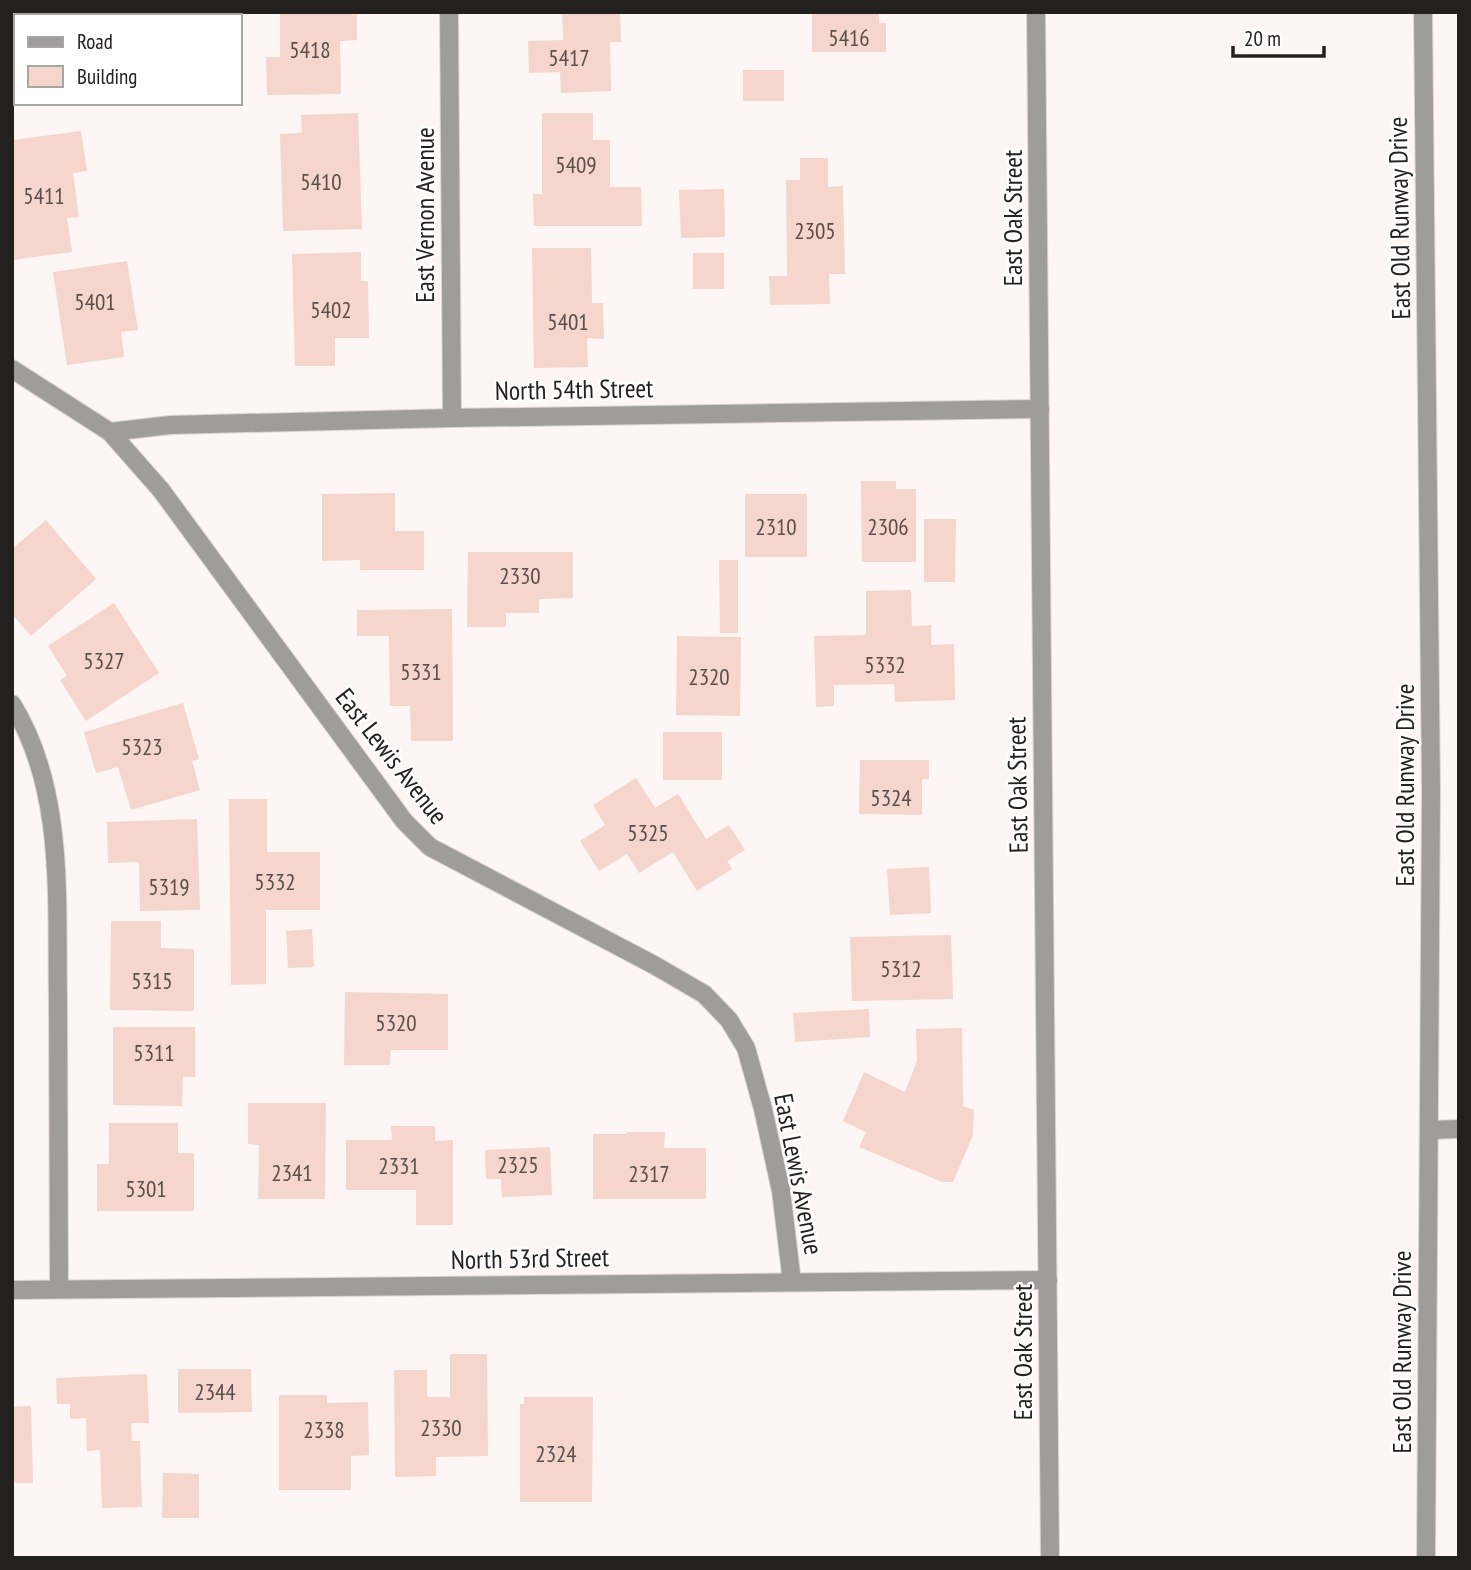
<svg xmlns="http://www.w3.org/2000/svg" width="1471" height="1570" viewBox="0 0 1471 1570" font-family="'PT Sans Narrow',sans-serif">
  <style>
    .building { fill: #f6d5cc }
    .lines { fill: none; stroke-linecap: round; stroke-linejoin: round }
    .minor-casing { stroke: #dad4d2; stroke-width: 20 }
    .minor { stroke: #9f9d9c; stroke-width: 18 }
    .labels { text-anchor: middle; dominant-baseline: central; stroke-width: 5; stroke-linejoin: round; paint-order: stroke }
    .number-label { font-size: 23px; fill: #584e4b }
    .street-label { font-size: 26px; fill: #232120; stroke: #fff }
  </style>
  <rect width="100%" height="100%" fill="#fdf6f4"/>
  <!-- building -->
  <g class="building">
    <rect x="26" y="12" width="70" height="4"/>
    <rect x="176" y="12" width="44" height="4"/>
    <polygon points="280,12 357,12 357,40 340,41 341,94 267,95 266,57 280,57"/>
    <polygon points="562,12 620,12 621,42 610,42 611,91 561,93 560,72 529,73 528,41 563,40"/>
    <polygon points="812,12 879,12 879,23 886,23 886,52 812,52"/>
    <rect x="743" y="70" width="41" height="31"/>
    <polygon points="358,113 362,229 283,231 280,134 302,133 301,115"/>
    <polygon points="542,113 593,113 593,140 610,140 610,187 641,187 642,226 534,226 533,194 542,194"/>
    <polygon points="81,131 87,171 73,173 79,217 67,218 72,252 12,260 12,140"/>
    <polygon points="800,158 828,158 828,187 843,186 845,274 829,274 830,304 770,305 769,276 787,276 786,180 800,180"/>
    <polygon points="724,189 725,237 681,238 679,190"/>
    <polygon points="532,248 591,248 592,303 603,303 604,339 587,338 588,367 534,368"/>
    <polygon points="361,252 361,281 368,281 369,338 335,338 335,366 295,366 292,254"/>
    <rect x="693" y="253" width="31" height="36"/>
    <polygon points="127,261 138,330 121,332 124,357 67,365 53,272"/>
    <polygon points="861,481 896,481 896,489 916,489 916,562 862,562"/>
    <polygon points="395,493 395,531 424,531 424,570 360,570 360,560 322,561 322,494"/>
    <rect x="745" y="494" width="62" height="63"/>
    <polygon points="924,519 956,519 955,582 924,582"/>
    <polygon points="46,520 96,579 31,636 12,614 12,549"/>
    <polygon points="468,552 573,552 573,598 539,599 539,613 506,613 506,627 467,627"/>
    <polygon points="719,560 738,560 738,633 720,633"/>
    <polygon points="911,590 912,626 931,625 931,645 954,644 955,700 895,702 894,684 834,685 834,706 816,707 814,636 866,635 866,591"/>
    <polygon points="114,603 159,673 86,721 60,680 67,676 48,646"/>
    <polygon points="452,609 453,741 411,741 410,706 390,706 389,636 357,636 357,610"/>
    <polygon points="677,636 741,637 740,716 676,715"/>
    <polygon points="183,703 199,759 192,761 200,790 131,810 118,767 96,773 84,732"/>
    <rect x="663" y="732" width="59" height="48"/>
    <polygon points="860,760 929,760 929,779 922,779 922,815 859,814"/>
    <polygon points="636,778 655,808 678,794 706,839 729,825 745,850 727,861 732,869 697,891 673,852 639,873 627,854 599,871 580,841 605,825 593,805"/>
    <polygon points="229,799 267,799 267,852 320,852 320,910 266,910 266,984 231,985"/>
    <polygon points="197,819 200,910 140,911 139,862 108,863 107,822"/>
    <polygon points="929,867 931,913 890,915 887,869"/>
    <polygon points="111,921 161,921 161,948 194,949 194,1011 110,1010"/>
    <polygon points="312,929 314,967 288,968 286,931"/>
    <polygon points="951,935 953,999 852,1001 850,937"/>
    <polygon points="345,992 448,994 448,1050 391,1050 390,1065 344,1065"/>
    <polygon points="869,1009 870,1037 795,1042 793,1013"/>
    <polygon points="113,1027 195,1027 195,1077 183,1077 182,1106 113,1105"/>
    <polygon points="962,1028 963,1106 974,1110 973,1135 953,1182 942,1182 859,1147 866,1132 843,1121 864,1072 905,1092 917,1061 916,1029"/>
    <polygon points="248,1103 326,1103 325,1199 258,1199 259,1145 248,1144"/>
    <polygon points="109,1123 178,1123 178,1153 194,1153 194,1211 97,1211 97,1164 109,1164"/>
    <polygon points="391,1126 435,1126 435,1141 453,1140 453,1225 416,1225 416,1190 346,1190 346,1140 392,1140"/>
    <polygon points="627,1132 665,1132 664,1148 706,1148 706,1199 593,1199 593,1134 627,1134"/>
    <polygon points="550,1147 552,1195 502,1197 501,1179 486,1179 485,1150"/>
    <polygon points="450,1354 487,1354 488,1456 436,1457 436,1476 395,1477 394,1370 427,1370 427,1397 450,1397"/>
    <polygon points="178,1369 251,1369 252,1412 178,1413"/>
    <polygon points="147,1374 149,1423 131,1423 132,1441 140,1441 142,1507 102,1508 100,1450 87,1451 86,1418 70,1419 70,1404 57,1404 56,1378"/>
    <polygon points="279,1395 327,1395 327,1403 368,1402 369,1455 351,1456 351,1490 279,1490"/>
    <polygon points="524,1397 593,1397 592,1502 520,1502 520,1404 524,1404"/>
    <polygon points="31,1406 33,1483 12,1483 12,1407"/>
    <polygon points="163,1473 199,1474 199,1518 162,1518"/>
  </g>
  <g class="lines">
    <defs>
      <g id="minor">
        <polyline points="449,12 452,418"/>
        <polyline points="1036,12 1050,1558"/>
        <polyline points="1423,12 1431,792 1426,1558"/>
        <polyline points="12,369 110,432 161,490 404,821 430,847 654,965 704,994 729,1020 746,1048 763,1109 781,1191 792,1282"/>
        <polyline points="110,432 170,425 452,418 1040,409"/>
        <path d="M12,704C66,791 56,903 58,1001C59,1097 59,1193 59,1289"/>
        <polyline points="1429,1130 1459,1129"/>
        <polyline points="12,1290 1048,1280"/>
      </g>
    </defs>
    <!-- minor casing -->
    <use href="#minor" class="minor-casing"/>
    <!-- minor -->
    <use href="#minor" class="minor"/>
  </g>
  <g class="labels">
    <!-- number labels -->
    <g class="number-label">
      <text x="849" y="37">5416</text>
      <text x="310" y="49">5418</text>
      <text x="569" y="57">5417</text>
      <text x="576" y="164">5409</text>
      <text x="321" y="181">5410</text>
      <text x="44" y="195">5411</text>
      <text x="815" y="230">2305</text>
      <text x="95" y="301">5401</text>
      <text x="331" y="309">5402</text>
      <text x="568" y="321">5401</text>
      <text x="776" y="526">2310</text>
      <text x="888" y="526">2306</text>
      <text x="520" y="575">2330</text>
      <text x="104" y="660">5327</text>
      <text x="885" y="664">5332</text>
      <text x="421" y="671">5331</text>
      <text x="709" y="676">2320</text>
      <text x="142" y="746">5323</text>
      <text x="891" y="797">5324</text>
      <text x="648" y="832">5325</text>
      <text x="275" y="881">5332</text>
      <text x="169" y="886">5319</text>
      <text x="901" y="968">5312</text>
      <text x="152" y="980">5315</text>
      <text x="396" y="1022">5320</text>
      <text x="154" y="1052">5311</text>
      <text x="518" y="1164">2325</text>
      <text x="399" y="1165">2331</text>
      <text x="292" y="1172">2341</text>
      <text x="649" y="1173">2317</text>
      <text x="146" y="1188">5301</text>
      <text x="215" y="1391">2344</text>
      <text x="441" y="1427">2330</text>
      <text x="324" y="1429">2338</text>
      <text x="556" y="1453">2324</text>
    </g>
    <!-- street labels -->
    <g class="street-label">
      <text transform="translate(424 215) rotate(-90)">East Vernon Avenue</text>
      <text transform="translate(1012 218) rotate(-90)">East Oak Street</text>
      <text transform="translate(1399 218) rotate(-91)">East Old Runway Drive</text>
      <text transform="translate(574 389) rotate(-1)">North 54th Street</text>
      <text transform="translate(392 756) rotate(52)">East Lewis Avenue</text>
      <text transform="translate(1017 785) rotate(-91)">East Oak Street</text>
      <text transform="translate(1404 785) rotate(-90)">East Old Runway Drive</text>
      <text transform="translate(799 1174) rotate(79)">East Lewis Avenue</text>
      <text transform="translate(530 1258) rotate(-1)">North 53rd Street</text>
      <text transform="translate(1022 1352) rotate(-90)">East Oak Street</text>
      <text transform="translate(1401 1352) rotate(-90)">East Old Runway Drive</text>
    </g>
  </g>
  <!-- border -->
  <rect width="1471" height="1570" fill="none" stroke="#232120" stroke-width="28"/>
  <!-- legend -->
  <rect x="14" y="14" width="228" height="91" fill="#ffffff" stroke="#a7a6a6" stroke-width="2"/>
  <rect x="28" y="37" width="35" height="10" fill="#9f9d9c" stroke="#a7a6a6" stroke-width="2"/>
  <text x="77" y="49" font-size="21" fill="#232120">Road</text>
  <rect x="28" y="66" width="35" height="21" fill="#f6d5cc" stroke="#a7a6a6" stroke-width="2"/>
  <text x="77" y="84" font-size="21" fill="#232120">Building</text>
  <!-- scale -->
  <path d="M1233 46v10h91v-10" fill="none" stroke="#232120" stroke-width="3.5"/>
  <text x="1244" y="46" font-size="21" fill="#232120" stroke="#ffffff" stroke-width="5" paint-order="stroke">20 m</text>
</svg>
